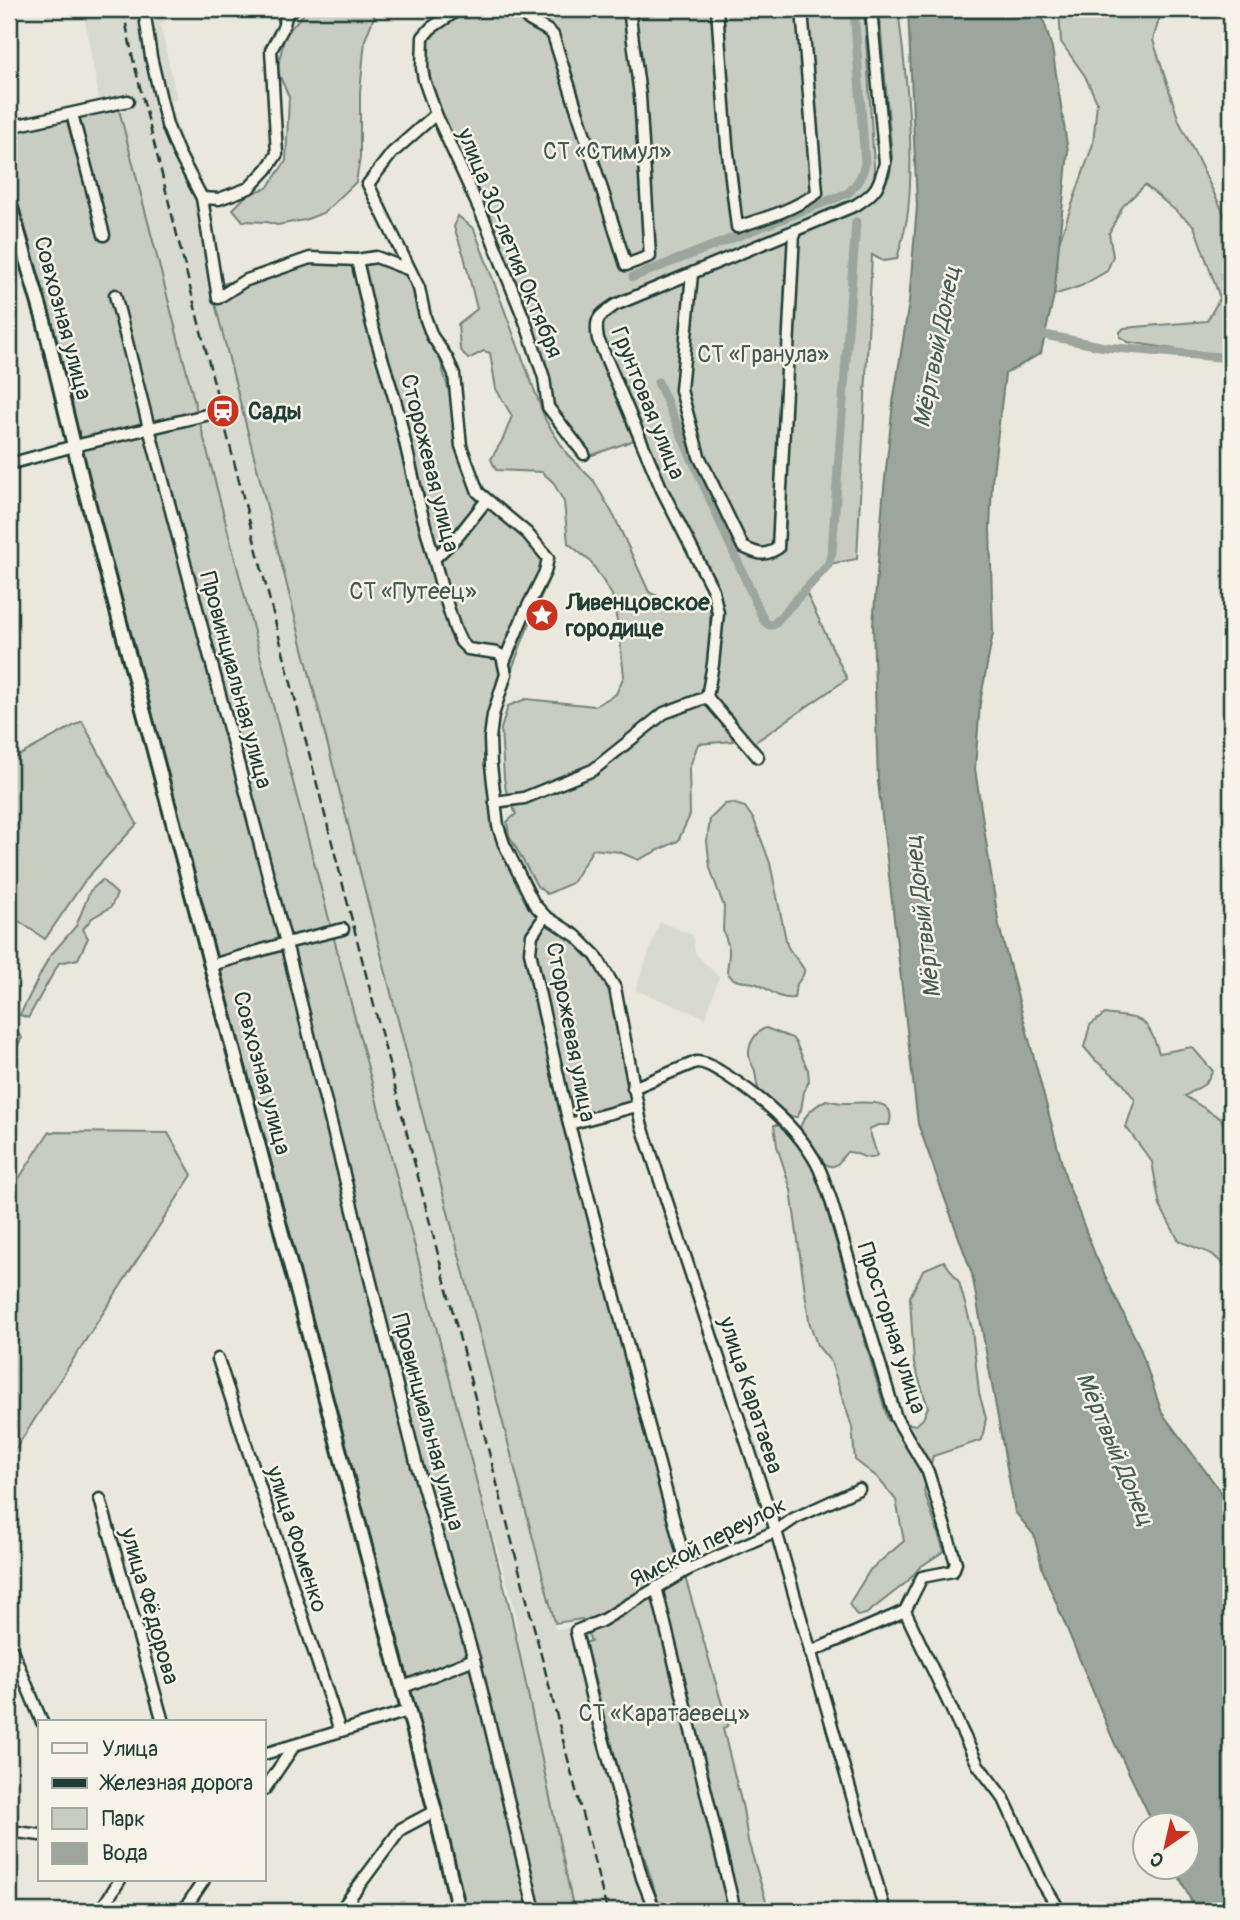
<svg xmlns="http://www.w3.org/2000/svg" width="1240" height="1920" viewBox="0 0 1240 1920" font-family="Pangolin,sans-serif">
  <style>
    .built { fill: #d9dacf }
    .green { fill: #c8ccc1; stroke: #74847a; stroke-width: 2 }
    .water { fill: #9ca69c; stroke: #6a7c72; stroke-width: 2 }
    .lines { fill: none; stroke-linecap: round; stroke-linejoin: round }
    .canal { stroke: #9ca69c; stroke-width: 9 }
    .minor-casing { stroke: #1f3d34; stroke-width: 15 }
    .tertiary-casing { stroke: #1f3d34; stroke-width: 18 }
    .minor { stroke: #f7f3e8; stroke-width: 10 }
    .tertiary { stroke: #f7f3e8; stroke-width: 12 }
    .rail { stroke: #1f3d34; stroke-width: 2.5; stroke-dasharray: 10 5; stroke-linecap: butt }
    .labels { text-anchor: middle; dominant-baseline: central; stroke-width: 5; stroke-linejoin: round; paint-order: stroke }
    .park-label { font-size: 23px; fill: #415a50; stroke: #f7f3e8 }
    .street-label { font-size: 23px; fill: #1f3d34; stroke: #f7f3e8 }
    .poi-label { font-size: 23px; font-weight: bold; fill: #1f3d34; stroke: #f7f3e8; text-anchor: start }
    .water-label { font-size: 24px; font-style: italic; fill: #445c53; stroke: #f7f3e8 }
  </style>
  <rect width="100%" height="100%" fill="#eae8dd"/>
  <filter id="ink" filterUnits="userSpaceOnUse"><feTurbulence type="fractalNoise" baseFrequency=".0143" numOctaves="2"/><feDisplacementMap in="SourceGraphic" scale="14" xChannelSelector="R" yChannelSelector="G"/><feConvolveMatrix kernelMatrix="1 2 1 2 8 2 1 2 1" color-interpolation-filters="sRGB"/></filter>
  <g filter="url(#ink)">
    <!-- built -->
    <g class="built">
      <polygon points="45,9 162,9 166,21 160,24 177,99 170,102 197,186 215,300 532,1527 555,1629 585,1627 666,1911 575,1911 523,1698 516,1613 453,1399 191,406 118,105 99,99 83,10 47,18"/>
      <polygon points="660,922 693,935 695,953 719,977 706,1018 635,990"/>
    </g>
    <!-- green -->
    <g class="green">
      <polygon points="308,9 377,9 365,40 360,93 360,158 356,182 325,212 305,220 277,225 267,222 243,221 233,209 248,194 267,188 286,161 289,97 277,70 285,35"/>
      <path d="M458,9H864L876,197L890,175L892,158L879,9H898C906,75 915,145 908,212C906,228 901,244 897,259L883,261L872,255L857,559L824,565L804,588L847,679L751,745L704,688L705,704L728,724L733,741L698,744L689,769L690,815L678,841L638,860L620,852L593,849L572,883L547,894L537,886L509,835L507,822L516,814L506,791L504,778L501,729L508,706L526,699L595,706L616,694L624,676L619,632L612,595L591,562L568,543L564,502L553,482L542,472L496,470L491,459L503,439L512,416L496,389L490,353L484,351L468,359L460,349L458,324L477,309L464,256L454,227L458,216L474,229L546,421L567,454L594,481L615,518L649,592C669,603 669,596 688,595C695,594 703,598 710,600V627L713,602L637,439L584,458L551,409L502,269L432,107L421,54L425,34Z"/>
      <polygon points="1059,9 1162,9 1153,40 1179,121 1231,228 1231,358 1128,342 1120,337 1120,332 1124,328 1207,321 1220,298 1194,226 1145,185 1123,206 1109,233 1113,256 1107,271 1081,286 1054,295 1059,242 1093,144 1097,102 1085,76 1061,42"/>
      <polygon points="117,102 277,721 510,1609 574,1911 461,1911 404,1664 9,173 9,127"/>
      <polygon points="351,254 385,263 411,276 416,308 438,352 475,486 536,535 551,557 551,573 524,637 499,704 495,731 497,778 500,809 514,868 535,906 608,969 639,1104 568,1125 683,1547 690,1561 685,1563 683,1570 728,1725 723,1729 743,1809 748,1841 769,1911 661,1911 625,1794 585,1643 591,1641 582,1619 555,1623 401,1032 211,288 310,256"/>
      <polygon points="82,721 137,824 86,879 45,939 16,919 9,928 9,761"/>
      <path d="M732,803L745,807L754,820L770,863L787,945C790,953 803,965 804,970C805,977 798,980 796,986C795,990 795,994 794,998C778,1000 771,990 757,984C745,980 735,985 727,972L729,955V948L723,930L724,907L710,868L707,841L710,819L725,804Z"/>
      <polygon points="102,880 117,894 111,907 92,918 83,929 88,938 78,959 59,963 28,1018 20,1015 49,957 76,926 90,891"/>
      <path d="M1105,1014C1142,1019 1147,1015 1159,1053L1192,1047L1213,1071L1205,1084L1185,1096L1221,1119L1231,1140V1271L1212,1254L1179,1241L1160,1206L1152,1162L1126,1127L1135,1100L1121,1081L1095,1060L1084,1047L1090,1025Z"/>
      <polygon points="9,1022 22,1038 9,1059"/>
      <path d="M766,1028L792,1038L796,1043L808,1070L809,1081L804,1092L801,1110L797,1117C782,1118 763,1101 758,1088C756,1082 756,1076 755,1071C753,1065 749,1061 749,1055C748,1044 756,1031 766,1028Z"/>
      <path d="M826,1100C832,1101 837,1103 843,1103C859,1104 899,1095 889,1125H878L869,1129L877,1155L875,1157C864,1161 858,1151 847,1152C843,1155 840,1163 836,1165C825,1173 805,1141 799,1133C801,1118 813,1107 826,1100Z"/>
      <polygon points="774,1125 786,1125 816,1173 888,1420 916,1425 923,1419 928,1407 914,1364 910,1297 923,1270 944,1261 959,1282 972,1329 979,1393 986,1418 982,1440 933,1456 924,1491 944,1551 920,1567 907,1582 866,1614 857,1616 849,1604 870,1570 904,1541 896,1500 877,1477 855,1460 852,1427 831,1362 817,1345 809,1321 791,1190 777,1146"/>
      <polygon points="49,1132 168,1133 192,1175 9,1459 9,1194"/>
    </g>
    <!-- water -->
    <polygon class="water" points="908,9 1040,9 1052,48 1068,151 1054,295 1041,353 1005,374 992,482 990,529 993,633 980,703 975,769 999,926 1066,1179 1096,1257 1140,1348 1162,1413 1221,1492 1231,1536 1231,1911 1196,1911 1175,1868 1188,1868 1188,1826 1154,1825 1114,1742 1043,1571 1034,1535 1015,1512 972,1274 918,1124 878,782 873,625 883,498 893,403 909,302 917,206"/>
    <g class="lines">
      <!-- canal -->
      <g class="canal">
        <path d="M633,277L848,193C857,184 862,177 865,164L854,9"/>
        <polyline points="1035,333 1105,347 1231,358"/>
        <polyline points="658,382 764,621 769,625 773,625 828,565 832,552 856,222"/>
      </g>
      <defs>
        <g id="minor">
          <polyline points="144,9 151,57 167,125 178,152 202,198 218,298 244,281 310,258 357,260 376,257 410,270"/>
          <polyline points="459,9 431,28 423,37 422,68 424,80 436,114 487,226 526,324 544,378 548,407 584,454"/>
          <path d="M521,9C526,24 543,24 553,35L626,265L650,256L640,96L629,9"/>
          <path d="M717,9L727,145L737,227C765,218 793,210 817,193L802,9"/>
          <polyline points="72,114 104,235"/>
          <polyline points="436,114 392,153 368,184 419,288 425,317 432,336 447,358 454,374 461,446 478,492 527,533 548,558 545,572 524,614 504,662"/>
          <polyline points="9,127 128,101"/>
          <polyline points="202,198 219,199 249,188 267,169 277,154 271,50 283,28 287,13 294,9"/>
          <polyline points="357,260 372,325 397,407 418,499 441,585 455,629 461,642 468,649 497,653 502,656 506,674 493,715 490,738 491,765 498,826 504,844 534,904 545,916 576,936 596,956 615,988 641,1123 776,1531 885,1911"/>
          <path d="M692,274L681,390L699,456L743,547C758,554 764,557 778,548L794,232"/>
          <polyline points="115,295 149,428 286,943 417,1466 474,1659 535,1911"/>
          <polyline points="9,464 74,446 206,415"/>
          <polyline points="434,559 459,535 486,501"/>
          <polyline points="707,697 758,757"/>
          <path d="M495,802L524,798L593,770L664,713L707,697L713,664L718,613L713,590L662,490L598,339C594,318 599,316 615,305L856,205C877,192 879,186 885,163L871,9"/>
          <polyline points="545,916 532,935 530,952 569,1124 687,1570"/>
          <polyline points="212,965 286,943 343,929"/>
          <path d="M633,1088L696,1062C707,1062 716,1069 726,1075C759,1096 792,1122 813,1157C821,1169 825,1184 830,1197L896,1418L928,1472L956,1563L953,1571L922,1577L905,1611L978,1765L1004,1799L1042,1882L1060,1911"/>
          <polyline points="569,1124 637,1106"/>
          <polyline points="218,1359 340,1731"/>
          <polyline points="100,1499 163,1722"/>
          <polyline points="656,1587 735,1911"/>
          <polyline points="12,1650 42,1722"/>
          <polyline points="810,1652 905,1611"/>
          <polyline points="401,1688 474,1659"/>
          <polyline points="264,1754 408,1711"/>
          <polyline points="264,1790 294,1746"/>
          <polyline points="9,1831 40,1835"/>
          <polyline points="100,1911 120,1880"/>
          <polyline points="183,1911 204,1880"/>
          <polyline points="340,1911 401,1829 435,1811"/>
          <polyline points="655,1911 642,1878 592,1699 576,1631 601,1621 687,1570 776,1531 795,1518 859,1489"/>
        </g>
        <polyline id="tertiary" points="9,201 44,321 82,479 435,1811 459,1911"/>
      </defs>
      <!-- minor casing -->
      <use href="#minor" class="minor-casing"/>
      <!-- tertiary casing -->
      <use href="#tertiary" class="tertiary-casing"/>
      <!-- minor -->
      <use href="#minor" class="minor"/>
      <!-- tertiary -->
      <use href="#tertiary" class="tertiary"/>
      <!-- rail -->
      <polyline class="rail" points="123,9 133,59 221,411 607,1911"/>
    </g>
  </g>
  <!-- icons -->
  <defs>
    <symbol id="station-disc" viewBox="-11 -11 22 22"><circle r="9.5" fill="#c8321e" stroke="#f7f3e8"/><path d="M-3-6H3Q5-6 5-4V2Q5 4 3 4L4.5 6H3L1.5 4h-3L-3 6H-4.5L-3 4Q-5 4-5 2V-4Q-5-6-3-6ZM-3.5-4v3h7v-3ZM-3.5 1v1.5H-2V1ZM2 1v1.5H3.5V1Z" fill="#fff"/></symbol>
    <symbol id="sight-disc" viewBox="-11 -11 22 22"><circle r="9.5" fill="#c8321e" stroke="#f7f3e8"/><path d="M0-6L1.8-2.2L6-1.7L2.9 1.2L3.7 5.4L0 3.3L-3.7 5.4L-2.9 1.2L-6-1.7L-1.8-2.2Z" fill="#fff"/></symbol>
  </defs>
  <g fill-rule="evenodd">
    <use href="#station-disc" x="204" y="392" width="38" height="38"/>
    <use href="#sight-disc" x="523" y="596" width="38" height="38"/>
  </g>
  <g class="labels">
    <!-- park labels -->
    <g class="park-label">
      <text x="607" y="151">СТ «Стимул»</text>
      <text x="763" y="354">СТ «Гранула»</text>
      <text x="413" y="591">СТ «Путеец»</text>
      <text x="664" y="1713">СТ «Каратаевец»</text>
    </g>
    <!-- street labels -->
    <g class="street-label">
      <text transform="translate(510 243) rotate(68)">улица 30-летия Октября</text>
      <text transform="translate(63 318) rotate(75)">Совхозная улица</text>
      <text transform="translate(648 403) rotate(68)">Грунтовая улица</text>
      <text transform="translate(430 463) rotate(76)">Сторожевая улица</text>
      <text transform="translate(236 680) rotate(75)">Провинциальная улица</text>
      <text transform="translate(571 1032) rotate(79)">Сторожевая улица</text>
      <text transform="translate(262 1073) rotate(75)">Совхозная улица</text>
      <text transform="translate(892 1328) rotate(72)">Просторная улица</text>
      <text transform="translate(751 1395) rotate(72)">улица Каратаева</text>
      <text transform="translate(428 1422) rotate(75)">Провинциальная улица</text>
      <text transform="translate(297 1539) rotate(72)">улица Фоменко</text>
      <text transform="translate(708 1542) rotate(-27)">Ямской переулок</text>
      <text transform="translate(150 1606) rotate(74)">улица Фёдорова</text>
    </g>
    <!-- poi labels -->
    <g class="poi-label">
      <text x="248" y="411">Сады</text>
      <text x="566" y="602">Ливенцовское<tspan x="566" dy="26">городище</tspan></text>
    </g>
    <!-- water labels -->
    <g class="water-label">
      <text transform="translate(937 347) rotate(-79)">Мёртвый Донец</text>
      <text transform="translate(923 917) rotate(-97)">Мёртвый Донец</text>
      <text transform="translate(1115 1449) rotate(67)">Мёртвый Донец</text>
    </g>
  </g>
  <!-- margin -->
  <rect width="1240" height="1920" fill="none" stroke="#f7f3e8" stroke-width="35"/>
  <rect x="18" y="18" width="1205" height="1885" fill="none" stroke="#1f3d34" stroke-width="2.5" filter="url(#ink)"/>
  <!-- legend -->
  <rect x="38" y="1720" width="228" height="161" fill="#f7f3e8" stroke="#a1aaa0" stroke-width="2"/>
  <rect x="52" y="1743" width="35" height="10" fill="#f7f3e8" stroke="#a1aaa0" stroke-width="2"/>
  <text x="102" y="1756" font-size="21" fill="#1f3d34">Улица</text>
  <rect x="52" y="1778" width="35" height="10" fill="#1f3d34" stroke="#a1aaa0" stroke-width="2"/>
  <text x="102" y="1790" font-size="21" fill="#1f3d34">Железная дорога</text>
  <rect x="52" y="1808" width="35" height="21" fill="#c8ccc1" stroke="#a1aaa0" stroke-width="2"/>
  <text x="102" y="1826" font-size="21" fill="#1f3d34">Парк</text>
  <rect x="52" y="1843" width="35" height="21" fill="#9ca69c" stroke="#a1aaa0" stroke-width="2"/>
  <text x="102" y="1860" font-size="21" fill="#1f3d34">Вода</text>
  <!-- north arrow -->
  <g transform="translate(1166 1846) rotate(214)"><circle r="33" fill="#f7f3e8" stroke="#a1aaa0" stroke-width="2"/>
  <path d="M0-5L12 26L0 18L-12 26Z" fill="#c8321e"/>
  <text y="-10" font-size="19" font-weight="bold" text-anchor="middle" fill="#1f3d34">С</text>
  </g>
</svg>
